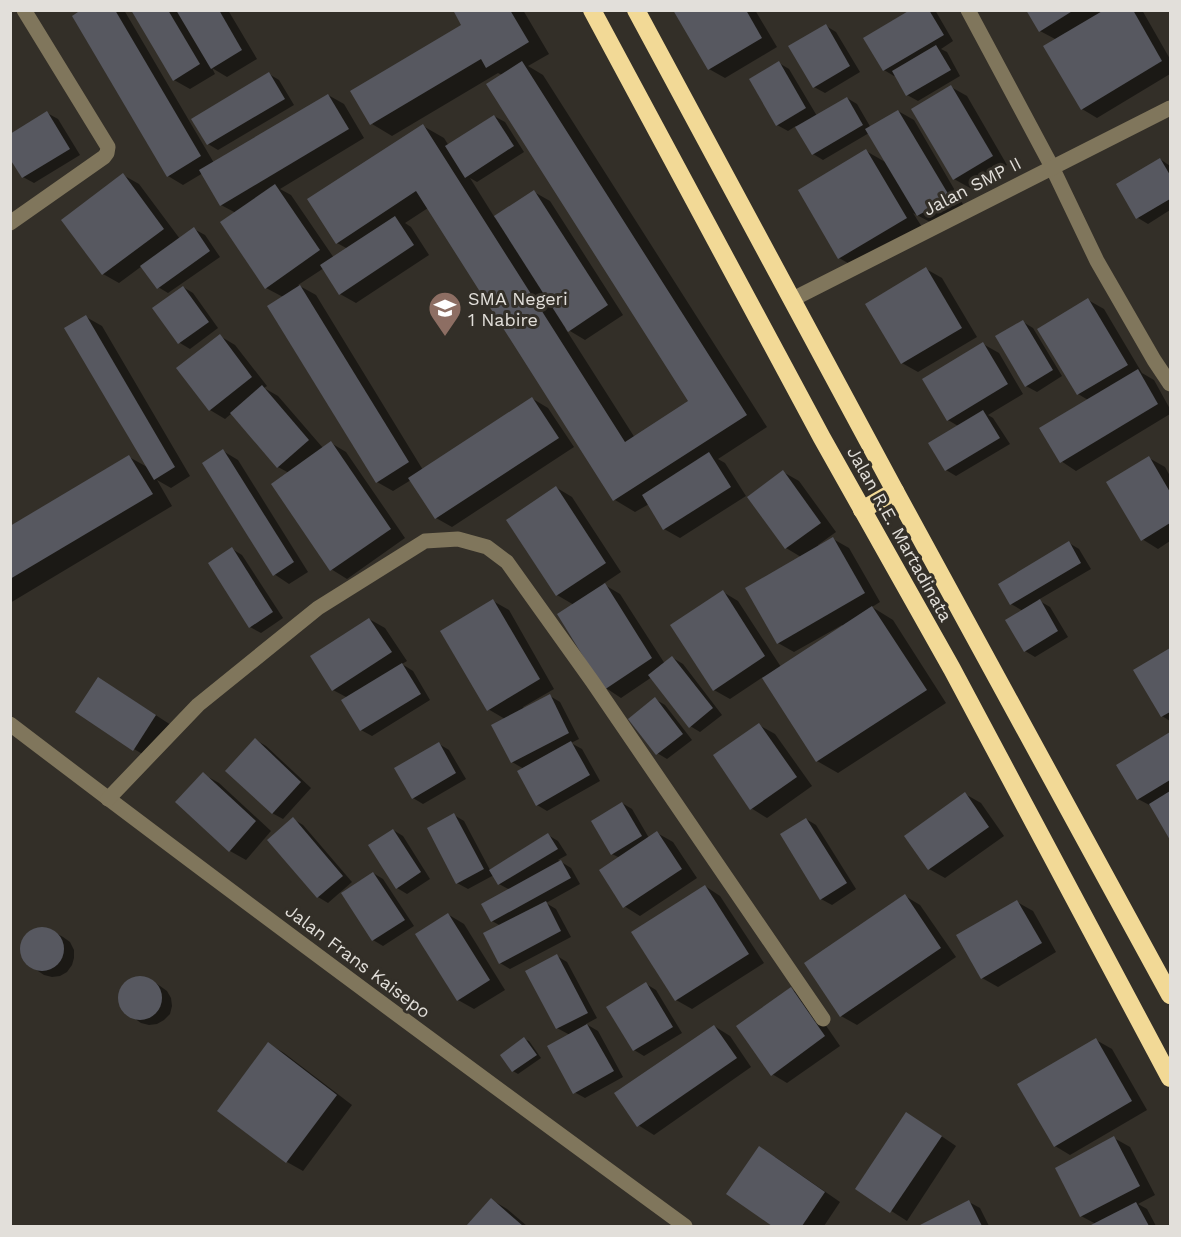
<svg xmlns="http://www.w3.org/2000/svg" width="1181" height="1237" viewBox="0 0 1181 1237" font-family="'Work Sans',sans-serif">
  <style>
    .shadow { fill: #0007 }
    .building { fill: #575860 }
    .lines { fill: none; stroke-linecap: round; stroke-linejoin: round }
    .minor { stroke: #80765c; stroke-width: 15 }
    .highway { stroke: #f2d996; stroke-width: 18 }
    .labels { text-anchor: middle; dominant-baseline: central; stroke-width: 6; stroke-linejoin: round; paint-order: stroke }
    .street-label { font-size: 18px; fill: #e2dfda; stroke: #332f28 }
    .poi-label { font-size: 18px; fill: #e2dfda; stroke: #332f28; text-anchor: start }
  </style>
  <rect width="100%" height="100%" fill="#332f28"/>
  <!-- shadow -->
  <g class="shadow">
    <polygon points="84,10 124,10 214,163 328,95 344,104 364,138 280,189 291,195 334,258 348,249 337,243 423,126 444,138 449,146 494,116 505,122 524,152 477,182 470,178 495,218 534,192 550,201 623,315 585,340 565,328 635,438 690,402 502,75 498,73 392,136 372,124 463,25 454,10 523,10 549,54 528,66 543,75 767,427 718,459 725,463 746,496 680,538 664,529 649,504 635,512 615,500 428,208 405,223 411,227 429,255 356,303 340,294 324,268 298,285 316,295 423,470 533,399 548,408 574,447 452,527 436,518 411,480 393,491 377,482 283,297 266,288 236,213 221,205 203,173 183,185 168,176"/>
    <polygon points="133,10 228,10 257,59 227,77 212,68 215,74 190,89 174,80"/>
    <polygon points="675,10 755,10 777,47 725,78 709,69"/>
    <polygon points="913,10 935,10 953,41 941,49 947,52 960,76 918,101 907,95 896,75 894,76 884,70"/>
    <polygon points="1028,10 1142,10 1170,59 1170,74 1097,118 1082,109 1057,40 1040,31"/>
    <polygon points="826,26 836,32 860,72 825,93 814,87"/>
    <polygon points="779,63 789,69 817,116 847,98 857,104 871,128 898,111 914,120 964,206 934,224 913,213 922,227 855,267 839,258 866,151 887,163 869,133 823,160 813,154 796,126 788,131 777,125"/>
    <polygon points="269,74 279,80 294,105 218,150 208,144"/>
    <polygon points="951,87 967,96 1007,165 970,188 954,179"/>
    <polygon points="47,113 58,119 80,155 34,183 23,177"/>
    <polygon points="1160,159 1170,166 1170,210 1148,224 1138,218"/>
    <polygon points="123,175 139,184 180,239 194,229 205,235 220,257 168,293 158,287 142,266 119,283 103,274 63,220"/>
    <polygon points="926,269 942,278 977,337 918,372 902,363 867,304"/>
    <polygon points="183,287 193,293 218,328 190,349 180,343 154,308"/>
    <polygon points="1088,300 1104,309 1142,373 1154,380 1170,409 1170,414 1076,471 1061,461 1088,400 1078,394"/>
    <polygon points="86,317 102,326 190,476 171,488 157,480 172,506 10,603 10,527 129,457 149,468"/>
    <polygon points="1023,322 1033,328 1062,376 1037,392 1026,386"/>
    <polygon points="220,336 235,345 267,386 264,388 278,396 323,448 331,443 346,452 405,538 347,579 331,569 289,473 278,467 232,413 225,419 210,410"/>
    <polygon points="983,344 999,353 1023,394 988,415 993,418 1010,444 956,476 946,470 958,426 948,420"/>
    <polygon points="223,451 238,460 308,572 289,584 274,574"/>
    <polygon points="1149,458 1165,467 1170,476 1170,541 1158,549 1142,539"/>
    <polygon points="783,472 799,481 836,532 818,545 819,547 833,539 849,548 880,602 872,607 893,620 946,703 838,773 817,761 763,677 730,699 714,690 723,592 738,601 781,667 843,627 842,625 794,652 778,643 801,557 786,548"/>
    <polygon points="557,488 572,497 621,572 603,584 620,594 665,664 673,658 683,664 722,715 700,732 690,726 652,677 621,698 606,688 574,605 557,595"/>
    <polygon points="1069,543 1079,549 1091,569 1038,600 1050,607 1068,637 1035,657 1025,651 1023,611 1011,604 1000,584"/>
    <polygon points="232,549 242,555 283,618 261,633 250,627"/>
    <polygon points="493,601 509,610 554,689 523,707 524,709 550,696 560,702 579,739 571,743 582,749 600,781 547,811 537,805 524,769 512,762 505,719 488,709"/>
    <polygon points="369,619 385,628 407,661 402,664 413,671 430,700 372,736 361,730 343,701 348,698 333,690"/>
    <polygon points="1170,650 1170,721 1162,716 1136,670"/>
    <polygon points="114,688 171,725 149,758 134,749"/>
    <polygon points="655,699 665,705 692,740 667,759 657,753"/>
    <polygon points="759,725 775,734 812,786 767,818 751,808"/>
    <polygon points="1170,734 1170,837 1153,807 1138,799 1118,765"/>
    <polygon points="256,740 266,746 311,788 283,819 272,813"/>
    <polygon points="439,744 449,750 466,779 423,804 413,798"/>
    <polygon points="203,774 219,783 271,831 246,860 230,851"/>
    <polygon points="965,794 981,803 1004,836 945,878 929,869"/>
    <polygon points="622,803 632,809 649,838 657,833 673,842 697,878 640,916 624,906 620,858 612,854"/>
    <polygon points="454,815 464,821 490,870 548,835 558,841 567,855 558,860 571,868 580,884 546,903 556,909 571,937 510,969 500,963 501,926 492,921 510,890 499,884 494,875 468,889 457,883"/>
    <polygon points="293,819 303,825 352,882 328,903 318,897"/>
    <polygon points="806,819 816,825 856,889 832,905 821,899"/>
    <polygon points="393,830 403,836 430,879 407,894 397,888"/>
    <polygon points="373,873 383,879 414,926 383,946 373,940"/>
    <polygon points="705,886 720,896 764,963 692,1009 676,1000 633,933"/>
    <polygon points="905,896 920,905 956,957 857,1025 841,1016"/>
    <polygon points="1017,902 1033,911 1056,952 998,987 982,978"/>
    <polygon points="449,915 464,924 505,990 474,1009 458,1000 417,935"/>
    <polygon points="44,928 52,931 63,937 70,942 74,950 74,958 72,965 67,972 60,976 52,977 44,975 26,963 22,956 21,948 24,940 29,934 36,930"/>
    <polygon points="557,956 567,962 597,1018 586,1024 598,1031 623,1077 585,1098 574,1092 570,1035 557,1028"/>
    <polygon points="141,977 149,979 160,986 167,991 171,998 172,1006 170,1014 164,1020 157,1024 149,1025 141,1023 124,1011 120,1004 119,996 121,988 126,982 134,978"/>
    <polygon points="646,984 656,990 682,1033 644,1056 634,1050"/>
    <polygon points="791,989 807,998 840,1046 787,1083 772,1074"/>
    <polygon points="714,1026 730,1036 751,1067 654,1135 638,1125"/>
    <polygon points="524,1039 529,1041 541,1058 518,1074 513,1071"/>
    <polygon points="1096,1040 1112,1049 1147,1110 1070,1155 1055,1146"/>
    <polygon points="269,1044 284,1053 352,1105 303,1171 287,1162"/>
    <polygon points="922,1123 956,1146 907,1221 857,1189"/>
    <polygon points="1114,1138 1130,1147 1155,1195 1138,1204 1147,1209 1156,1226 1092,1226 1096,1224 1081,1216"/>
    <polygon points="775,1157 840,1202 824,1226 775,1226 728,1194"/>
    <polygon points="492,1200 507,1209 527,1226 468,1226"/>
    <polygon points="969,1202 980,1208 989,1226 922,1226"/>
  </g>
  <!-- building -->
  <g class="building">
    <polygon points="81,10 115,10 201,156 167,177 72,16"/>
    <polygon points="131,10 168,10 200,64 173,81"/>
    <polygon points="176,10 219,10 242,50 211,69"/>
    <polygon points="453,10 510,10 529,42 486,68 481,59 370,125 350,91 461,25"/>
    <polygon points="673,10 746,10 762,38 708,70"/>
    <polygon points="910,10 929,10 944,35 883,71 863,38"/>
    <polygon points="1026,10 1074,10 1039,32"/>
    <polygon points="1104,10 1133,10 1162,61 1081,110 1043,46"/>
    <polygon points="826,24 850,66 813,88 788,46"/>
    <polygon points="936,45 951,70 906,96 892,71"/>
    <polygon points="522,61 747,415 613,501 416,191 336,244 307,199 423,124 625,442 688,401 486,84"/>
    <polygon points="779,61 806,108 776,126 749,79"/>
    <polygon points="269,72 285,99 207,145 191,119"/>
    <polygon points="951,85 993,156 953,180 911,109"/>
    <polygon points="328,94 349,129 220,206 199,170"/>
    <polygon points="847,97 863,125 812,155 795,127"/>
    <polygon points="898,110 950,197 917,216 865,129"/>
    <polygon points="47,111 70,149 22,178 10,159 10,134"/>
    <polygon points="494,115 514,146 465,178 445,146"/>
    <polygon points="866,149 907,218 838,259 798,190"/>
    <polygon points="1160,158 1170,175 1170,199 1136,219 1116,184"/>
    <polygon points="123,173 164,229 102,275 61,220"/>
    <polygon points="275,184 320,250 265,289 220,222"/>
    <polygon points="534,190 608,305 568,332 494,216"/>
    <polygon points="395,216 414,245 339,295 320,265"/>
    <polygon points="194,227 210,251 157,289 140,266"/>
    <polygon points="926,267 962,328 901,364 865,304"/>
    <polygon points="300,285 409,462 376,483 267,306"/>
    <polygon points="183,286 209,322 178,344 152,308"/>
    <polygon points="1088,298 1128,365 1077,395 1037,329"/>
    <polygon points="86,315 175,467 154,480 64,328"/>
    <polygon points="1023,320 1053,370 1025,387 995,336"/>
    <polygon points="220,334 252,377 209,411 176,368"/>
    <polygon points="983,342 1008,384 947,421 922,379"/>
    <polygon points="1138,369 1158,404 1060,463 1039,428"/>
    <polygon points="262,385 309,440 277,468 230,413"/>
    <polygon points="532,397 559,438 435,519 408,478"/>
    <polygon points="983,410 1000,438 945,471 928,443"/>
    <polygon points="331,441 391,529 330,571 271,484"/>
    <polygon points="223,449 294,562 273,576 202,463"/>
    <polygon points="709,452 731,487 663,530 642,495"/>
    <polygon points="129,455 153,494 10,579 10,526"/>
    <polygon points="1149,456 1170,492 1170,523 1141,541 1106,482"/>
    <polygon points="783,470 821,523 785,549 747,497"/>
    <polygon points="556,486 606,563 556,596 506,520"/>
    <polygon points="833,537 865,593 777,644 745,588"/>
    <polygon points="1069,541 1081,563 1010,605 998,584"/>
    <polygon points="232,547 273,612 249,628 208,563"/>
    <polygon points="605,583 652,658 604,690 557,614"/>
    <polygon points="723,590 765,656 713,691 670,625"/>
    <polygon points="493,599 540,679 487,711 440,631"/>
    <polygon points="1040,599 1058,631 1024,652 1005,620"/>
    <polygon points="872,606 927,690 816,762 762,678"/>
    <polygon points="369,618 392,652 332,691 310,656"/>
    <polygon points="1170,648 1170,712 1161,717 1133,670"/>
    <polygon points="672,656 713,708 689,728 648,675"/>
    <polygon points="402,663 421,694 360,731 341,700"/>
    <polygon points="98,677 156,715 133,751 75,712"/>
    <polygon points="550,694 569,733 511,763 491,725"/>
    <polygon points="655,697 683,734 656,755 628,719"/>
    <polygon points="759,723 797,777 750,810 713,755"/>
    <polygon points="1170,732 1170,780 1137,800 1116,765"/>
    <polygon points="255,738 301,782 272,814 225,771"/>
    <polygon points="571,741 590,775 536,806 517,771"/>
    <polygon points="439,742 456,773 412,799 394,768"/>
    <polygon points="203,772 256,821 229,852 175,802"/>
    <polygon points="1170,791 1170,840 1149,804"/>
    <polygon points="965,792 989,827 928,870 904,836"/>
    <polygon points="622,802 642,836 611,855 591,821"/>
    <polygon points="454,813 484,869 456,884 427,828"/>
    <polygon points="293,817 343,876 317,898 267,840"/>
    <polygon points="806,818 847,883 820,900 780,834"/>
    <polygon points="393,829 421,872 396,889 368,845"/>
    <polygon points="657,831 682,869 623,908 599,870"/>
    <polygon points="548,833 558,849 498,885 489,870"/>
    <polygon points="561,860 571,878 491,922 481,904"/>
    <polygon points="373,872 405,920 372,941 341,893"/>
    <polygon points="705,885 749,954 675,1001 631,932"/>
    <polygon points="905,894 941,948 840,1017 804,963"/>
    <polygon points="1017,900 1042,943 981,979 956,935"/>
    <polygon points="546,901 561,931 499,964 483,933"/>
    <polygon points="448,913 490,980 457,1001 415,934"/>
    <circle cx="42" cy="949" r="22"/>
    <polygon points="557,954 588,1013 556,1029 525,971"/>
    <circle cx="140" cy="998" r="22"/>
    <polygon points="646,982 673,1027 633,1051 606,1007"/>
    <polygon points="791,987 825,1036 771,1076 736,1026"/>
    <polygon points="587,1024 614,1071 573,1094 547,1046"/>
    <polygon points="714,1025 737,1058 637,1127 614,1093"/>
    <polygon points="524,1037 537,1055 512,1072 500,1055"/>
    <polygon points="1096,1038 1132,1101 1054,1147 1017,1084"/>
    <polygon points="268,1042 337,1095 286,1163 217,1111"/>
    <polygon points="906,1112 942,1136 890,1213 855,1189"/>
    <polygon points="1114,1136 1140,1186 1080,1217 1055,1168"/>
    <polygon points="759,1146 825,1192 802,1226 772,1226 726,1194"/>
    <polygon points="491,1198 523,1226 466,1226"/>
    <polygon points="969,1200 982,1226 920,1226 920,1225"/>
    <polygon points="1136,1202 1149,1226 1089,1226"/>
  </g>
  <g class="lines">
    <!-- minor -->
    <g class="minor">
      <polyline points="968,10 1052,167 1097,261 1154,360 1170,384"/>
      <polyline points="10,223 104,157 107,153 108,147 24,10"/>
      <polyline points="791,300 1170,108"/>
      <path d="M10,724C233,894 459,1061 685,1226"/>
      <polyline points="108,799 198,705 318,608 425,541 458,539 487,547 507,562 592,681 823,1019"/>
    </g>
    <!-- highway -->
    <g class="highway">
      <polyline points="592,10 822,438 952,669 1170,1078"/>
      <polyline points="636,10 895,491 1170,995"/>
      <polyline points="862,510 895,491"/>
    </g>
  </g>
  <!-- icons -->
  <defs>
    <symbol id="school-pin" viewBox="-11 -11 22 30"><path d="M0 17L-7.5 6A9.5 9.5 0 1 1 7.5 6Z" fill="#8d6e63" stroke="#332f28"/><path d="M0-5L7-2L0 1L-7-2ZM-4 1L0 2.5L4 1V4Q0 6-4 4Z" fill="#fff"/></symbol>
  </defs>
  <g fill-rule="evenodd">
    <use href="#school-pin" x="426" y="289" width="38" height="52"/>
  </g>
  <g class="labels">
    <!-- street labels -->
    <g class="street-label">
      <text transform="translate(972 186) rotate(-27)">Jalan SMP II</text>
      <text transform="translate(900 534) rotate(61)">Jalan R.E. Martadinata</text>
      <text transform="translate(358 961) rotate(37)">Jalan Frans Kaisepo</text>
    </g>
    <!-- poi labels -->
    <g class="poi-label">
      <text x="468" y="298">SMA Negeri<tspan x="468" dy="21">1 Nabire</tspan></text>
    </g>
  </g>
  <!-- border -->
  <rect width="1181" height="1237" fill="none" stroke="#e2dfda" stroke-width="24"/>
</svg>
